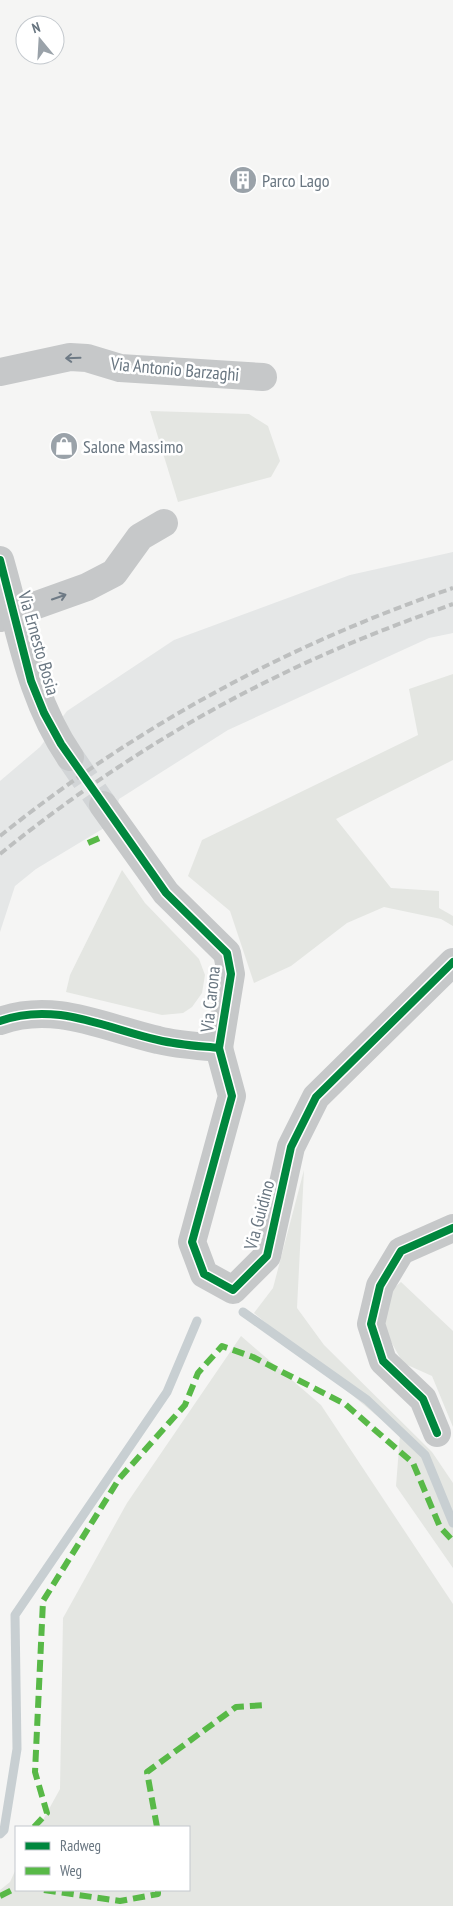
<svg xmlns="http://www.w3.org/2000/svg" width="453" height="1906" viewBox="0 0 453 1906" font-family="'PT Sans Narrow',sans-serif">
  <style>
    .built { fill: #e5e7e7 }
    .green { fill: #e4e6e2 }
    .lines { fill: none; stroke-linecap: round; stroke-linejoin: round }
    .stream { stroke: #c8cfd2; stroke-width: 9 }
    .tertiary-tunnel { stroke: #d2d5d7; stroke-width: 28; stroke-dasharray: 28 14; stroke-linecap: butt }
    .minor { stroke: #c6c8c9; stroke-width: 28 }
    .tertiary { stroke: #c6c8c9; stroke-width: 28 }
    .rail { stroke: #bdbfbf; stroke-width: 4; stroke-dasharray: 8 4; stroke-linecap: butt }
    .quiet { stroke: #58b947; stroke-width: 6; stroke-dasharray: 12 6; stroke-linecap: butt }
    .cycleway-casing { stroke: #fff; stroke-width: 11 }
    .cycleway { stroke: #00873e; stroke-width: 8 }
    .oneway { stroke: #6e7a85 }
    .labels { text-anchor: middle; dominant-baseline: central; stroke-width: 5; stroke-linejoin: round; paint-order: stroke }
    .poi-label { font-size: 18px; fill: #697681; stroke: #fff; text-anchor: start }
    .street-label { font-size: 18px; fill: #697681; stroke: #fff }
  </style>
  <rect width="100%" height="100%" fill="#f5f5f4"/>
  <!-- built -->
  <polygon class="built" points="453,552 453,633 429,638 228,730 119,799 114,822 36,869 15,886 0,932 0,781 40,747 67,711 174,640 350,575"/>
  <!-- green -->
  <g class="green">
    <polygon points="150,411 249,414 268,426 280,461 271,477 178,502"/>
    <polygon points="453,674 453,760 336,819 391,888 439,891 439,908 453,916 453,926 441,919 384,907 347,923 291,966 254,983 230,911 188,876 202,840 418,735 409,689"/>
    <polygon points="122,870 145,903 199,959 205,975 202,993 192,1007 183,1013 162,1015 66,992 70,975"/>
    <polygon points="304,1170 297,1308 324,1345 432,1452 453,1483 453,1568 396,1486 400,1435 254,1313 273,1288"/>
    <polygon points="401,1282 453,1331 453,1427 432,1376 403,1363 384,1329 381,1299"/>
    <polygon points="241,1336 321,1405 453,1604 453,1906 0,1906 0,1890 10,1882 16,1869 16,1890 189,1890 189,1827 39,1827 60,1789 63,1618 127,1503"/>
  </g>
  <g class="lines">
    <!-- stream -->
    <g class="stream">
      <polyline points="243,1312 367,1400 425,1455 453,1523"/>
      <polyline points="0,1834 4,1830 17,1749 15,1615 167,1392 197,1321"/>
    </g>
    <!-- tertiary-tunnel -->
    <polyline class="tertiary-tunnel" points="70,757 103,805"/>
    <!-- minor -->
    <g class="minor">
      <polyline points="0,372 70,357 87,358 120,368 263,377"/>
      <polyline points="0,618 87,587 114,573 140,537 164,523"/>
      <polyline points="219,1048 232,1096 192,1242 204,1274 233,1290 267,1256 291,1147 316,1097 453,962"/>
      <polyline points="437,1433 423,1399 383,1361 371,1324 380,1286 401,1251 453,1228"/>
    </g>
    <!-- tertiary -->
    <g class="tertiary">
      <path d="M0,560C20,628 29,697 70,757"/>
      <path d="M0,1021C55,1001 105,1028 158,1040C178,1045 199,1046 219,1048L231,974L227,953L166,893L103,805"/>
    </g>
    <!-- rail -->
    <g class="rail">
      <path d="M0,836C137,726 287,645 453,588"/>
      <path d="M0,854C84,786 177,725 274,678C332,649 392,626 453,604"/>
    </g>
    <!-- quiet -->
    <g class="quiet">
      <polyline points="88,843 104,836"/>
      <polyline points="34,1827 47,1813 35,1772 43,1601 119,1479 185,1405 198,1373 222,1346 253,1357 345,1404 413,1463 440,1527 453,1541"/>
      <polyline points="157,1827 147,1772 236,1707 267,1705"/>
      <polyline points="44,1890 120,1901 158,1894 158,1890"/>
      <polyline points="0,1896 16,1888"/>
    </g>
    <defs>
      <g id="cycleway">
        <polyline points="0,560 31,681 44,713 61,744 166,893 227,953 231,974 219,1048 232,1096 192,1242 204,1274 233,1290 267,1256 291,1147 316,1097 453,962"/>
        <path d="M0,1021C55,1001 105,1028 158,1040C178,1045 199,1046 219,1048"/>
        <polyline points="437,1433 423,1399 383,1361 371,1324 380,1286 401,1251 453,1228"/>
      </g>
    </defs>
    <!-- cycleway casing -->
    <use href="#cycleway" class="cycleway-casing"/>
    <!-- cycleway -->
    <use href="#cycleway" class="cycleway"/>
  </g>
  <!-- one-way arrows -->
  <defs><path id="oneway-shaft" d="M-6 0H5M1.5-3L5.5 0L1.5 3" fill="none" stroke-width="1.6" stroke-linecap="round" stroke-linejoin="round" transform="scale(1.25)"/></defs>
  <g class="oneway">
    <use href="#oneway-shaft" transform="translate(73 358) rotate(178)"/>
    <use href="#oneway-shaft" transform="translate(59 597) rotate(-19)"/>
  </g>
  <!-- icons -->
  <defs>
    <symbol id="building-disc" viewBox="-11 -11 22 22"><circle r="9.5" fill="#9aa2a9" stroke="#fff"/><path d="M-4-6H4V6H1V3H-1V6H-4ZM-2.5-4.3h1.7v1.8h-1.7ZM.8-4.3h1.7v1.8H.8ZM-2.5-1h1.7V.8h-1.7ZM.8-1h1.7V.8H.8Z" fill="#fff"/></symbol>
    <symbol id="shop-disc" viewBox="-11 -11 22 22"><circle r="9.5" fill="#9aa2a9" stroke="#fff"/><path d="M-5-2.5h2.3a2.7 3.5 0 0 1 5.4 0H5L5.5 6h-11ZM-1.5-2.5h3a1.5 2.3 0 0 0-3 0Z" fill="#fff"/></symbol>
  </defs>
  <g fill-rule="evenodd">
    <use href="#building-disc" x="227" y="164" width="32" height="32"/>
    <use href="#shop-disc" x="48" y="430" width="32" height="32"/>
  </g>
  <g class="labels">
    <!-- poi labels -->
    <g class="poi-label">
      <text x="262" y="180">Parco Lago</text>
      <text x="83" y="446">Salone Massimo</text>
    </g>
    <!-- street labels -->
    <g class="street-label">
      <text transform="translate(175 369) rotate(5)">Via Antonio Barzaghi</text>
      <text transform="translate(39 643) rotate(74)">Via Ernesto Bosia</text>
      <text transform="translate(210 999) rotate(-84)">Via Carona</text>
      <text transform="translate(259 1215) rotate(-75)">Via Guidino</text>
    </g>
  </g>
  <!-- legend -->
  <rect x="15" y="1826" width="175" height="65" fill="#ffffff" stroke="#c3c8cd"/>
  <rect x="25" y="1842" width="25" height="8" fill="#00873e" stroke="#c3c8cd"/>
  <text x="60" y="1851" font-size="15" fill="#697681">Radweg</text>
  <rect x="25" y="1867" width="25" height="8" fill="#58b947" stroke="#c3c8cd"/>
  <text x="60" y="1876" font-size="15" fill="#697681">Weg</text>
  <!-- north arrow -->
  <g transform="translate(40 40) rotate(342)"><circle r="24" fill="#ffffff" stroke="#c3c8cd"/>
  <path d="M0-4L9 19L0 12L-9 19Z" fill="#9aa2a9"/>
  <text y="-8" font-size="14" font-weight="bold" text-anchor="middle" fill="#697681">N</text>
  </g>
</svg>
